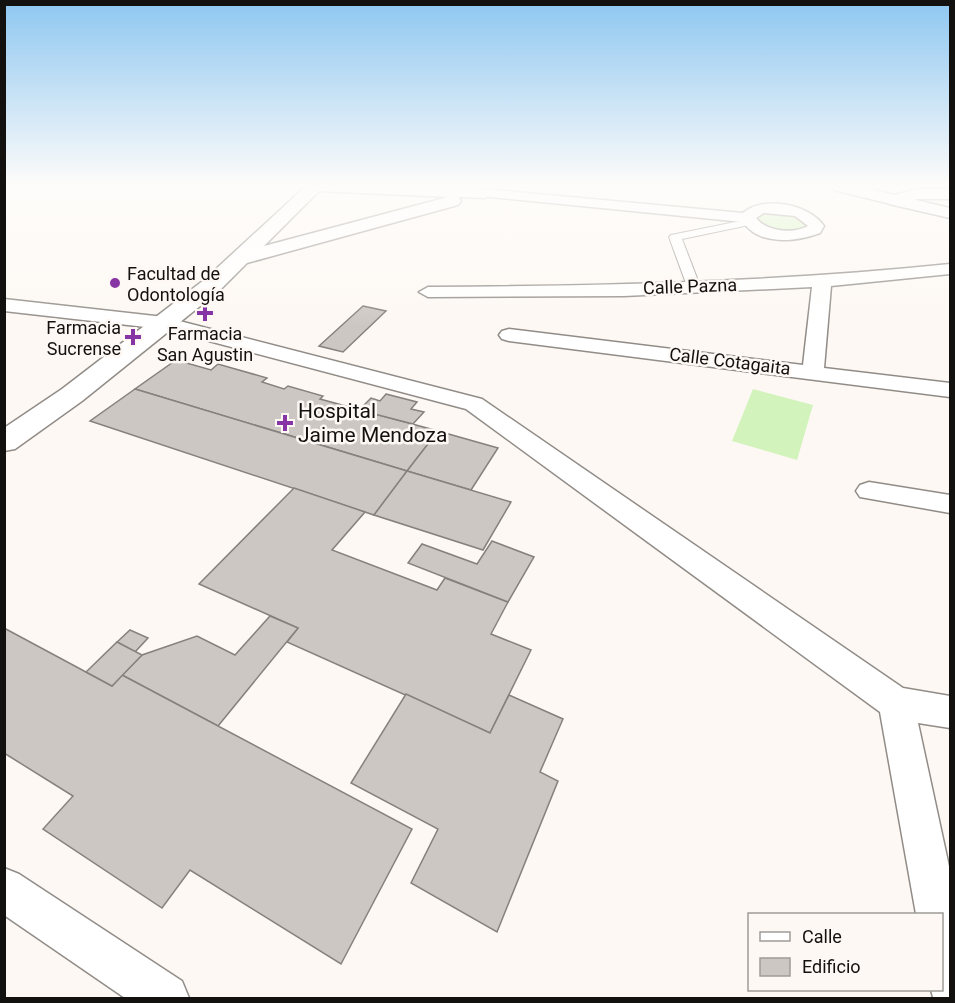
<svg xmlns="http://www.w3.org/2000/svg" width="955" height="1003" viewBox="0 0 955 1003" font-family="Roboto,sans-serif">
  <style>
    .green { fill: #d2f3bb }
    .building { fill: #ccc7c2; stroke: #86817d; stroke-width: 1.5 }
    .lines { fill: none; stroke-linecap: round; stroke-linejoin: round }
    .pedestrian-casing { stroke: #918c87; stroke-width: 2 }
    .minor-casing { stroke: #918c87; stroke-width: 3 }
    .secondary-casing { stroke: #918c87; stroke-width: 3 }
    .primary-casing { stroke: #918c87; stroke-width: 3 }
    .pedestrian { fill: #fff; fill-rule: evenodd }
    .minor { fill: #fff; fill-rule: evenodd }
    .secondary { fill: #fff; fill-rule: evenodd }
    .primary { fill: #fff; fill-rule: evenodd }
    .poi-dot { fill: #8735a4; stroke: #fdf8f3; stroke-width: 2 }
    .labels { text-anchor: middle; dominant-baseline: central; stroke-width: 5; stroke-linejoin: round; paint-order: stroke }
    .far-poi-label { font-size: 18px; fill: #131110; stroke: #fdf8f3; text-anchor: start }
    .far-street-label { font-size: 18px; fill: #131110; stroke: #fdf8f3 }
    .poi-label { font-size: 21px; fill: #131110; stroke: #fdf8f3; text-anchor: start }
  </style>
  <rect width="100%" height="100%" fill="#fdf8f3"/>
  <!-- green -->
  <g class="green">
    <path d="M764,212L795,214L808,223L807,226C792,236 769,230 756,219V216Z"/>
    <polygon points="753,389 813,405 797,460 732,441"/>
  </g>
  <!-- building -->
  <g class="building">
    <polygon points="363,306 386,311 343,352 319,346"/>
    <polygon points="176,360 211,370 218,364 267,378 262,382 284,389 288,386 323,396 320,399 438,431 407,471 135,389"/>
    <polygon points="135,389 407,471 374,515 90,421"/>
    <polygon points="386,394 417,402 411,409 424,412 413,424 359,410 371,398 380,401"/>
    <polygon points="438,431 498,448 471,490 407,471"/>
    <polygon points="407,471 511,502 483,550 374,515"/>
    <polygon points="294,488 365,512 332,550 437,590 445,578 508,602 491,634 531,650 490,733 287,642 298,628 199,584"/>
    <polygon points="492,541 534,557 508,602 408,563 422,544 477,564"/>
    <polygon points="270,616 298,628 218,726 122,675 142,655 197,636 235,655"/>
    <polygon points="4,628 112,686 122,675 412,829 341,964 190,870 162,908 43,829 73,796 4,753"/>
    <polygon points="130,630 148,638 135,652 117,642"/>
    <polygon points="117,642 142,655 112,686 86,672"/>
    <polygon points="406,694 490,733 509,695 563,719 540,772 558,781 497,932 411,883 438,829 351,783"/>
  </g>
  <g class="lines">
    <defs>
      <polygon id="pedestrian" points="750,219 756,222 754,224 682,239 700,286 693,290 688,289 669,237 671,235"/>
      <g id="minor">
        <polygon points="305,186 322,186 315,190"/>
        <path d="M485,189L743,213C764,195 809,204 824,226L820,233C796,242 759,246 743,222L480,196V190ZM764,213L795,216L808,226C793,234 767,232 756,218Z"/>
        <path d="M950,264V274L831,286L824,368L950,383V397L509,341L502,339L499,335L502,331L509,329L803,365L812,287L624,296L428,297L419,292L428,287C603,286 776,282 950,264Z"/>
        <polygon points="4,299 164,317 482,399 903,688 950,696 950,728 918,723 950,871 950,998 933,997 931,990 942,990 942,914 916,914 880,712 466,409 163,329 4,311"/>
        <polygon points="869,482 950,495 950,513 860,497 856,491 860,485"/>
        <polygon points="4,868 19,874 182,981 189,998 125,998 4,915"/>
      </g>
      <polygon id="secondary" points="895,195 950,208 950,218 889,204 886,200 889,196"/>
      <g id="primary">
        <path d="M306,186C330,186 485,182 494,193L485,198L458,197L461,201L458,205L247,263L220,290L82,401L15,449L4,451V428L62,389L204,280ZM319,191L448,197L264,246Z"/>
        <polygon points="832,186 859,186 895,195 916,189 950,189 950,199 917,199 895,205 834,190"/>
      </g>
    </defs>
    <!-- pedestrian casing -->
    <use href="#pedestrian" class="pedestrian-casing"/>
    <!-- minor casing -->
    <use href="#minor" class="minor-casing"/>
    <!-- secondary casing -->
    <use href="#secondary" class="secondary-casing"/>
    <!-- primary casing -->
    <use href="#primary" class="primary-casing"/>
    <!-- pedestrian -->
    <use href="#pedestrian" class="pedestrian"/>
    <!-- minor -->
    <use href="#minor" class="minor"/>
    <!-- secondary -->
    <use href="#secondary" class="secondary"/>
    <!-- primary -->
    <use href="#primary" class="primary"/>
  </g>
  <!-- sky -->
  <linearGradient id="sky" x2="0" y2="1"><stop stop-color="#8ec7f1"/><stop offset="0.57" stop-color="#fefcfa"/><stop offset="1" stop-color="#fefcfa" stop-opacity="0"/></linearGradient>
  <rect width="955" height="326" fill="url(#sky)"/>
  <!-- markers -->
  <g class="poi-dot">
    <circle cx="115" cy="283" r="6"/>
    <path d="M202 304h6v6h6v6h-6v6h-6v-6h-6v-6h6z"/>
    <path d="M130 328h6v6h6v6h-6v6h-6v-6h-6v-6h6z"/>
    <path d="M282 414h6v6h6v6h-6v6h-6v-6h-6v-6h6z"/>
  </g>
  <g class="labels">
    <!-- far-poi labels -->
    <g class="far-poi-label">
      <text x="127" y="273">Facultad de<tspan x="127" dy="21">Odontología</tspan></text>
      <text x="121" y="327" text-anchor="end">Farmacia<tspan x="121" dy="21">Sucrense</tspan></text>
      <text x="205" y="333" text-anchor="middle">Farmacia<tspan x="205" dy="21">San Agustin</tspan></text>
    </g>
    <!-- far-street labels -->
    <g class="far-street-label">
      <text transform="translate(690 286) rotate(-2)">Calle Pazna</text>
      <text transform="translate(730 361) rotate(7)">Calle Cotagaita</text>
    </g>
    <!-- poi labels -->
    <g class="poi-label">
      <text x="298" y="411">Hospital<tspan x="298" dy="24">Jaime Mendoza</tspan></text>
    </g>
  </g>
  <!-- border -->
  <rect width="955" height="1003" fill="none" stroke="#131110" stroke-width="12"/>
  <!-- legend -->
  <rect x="748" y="913" width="195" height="78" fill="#fdf8f3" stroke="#9f9c98" stroke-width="1.5"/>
  <rect x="760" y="932" width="30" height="9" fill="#ffffff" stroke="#9f9c98" stroke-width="1.5"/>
  <text x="802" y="943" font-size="18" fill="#131110">Calle</text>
  <rect x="760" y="958" width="30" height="18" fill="#ccc7c2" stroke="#9f9c98" stroke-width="1.5"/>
  <text x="802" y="973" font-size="18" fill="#131110">Edificio</text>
</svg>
